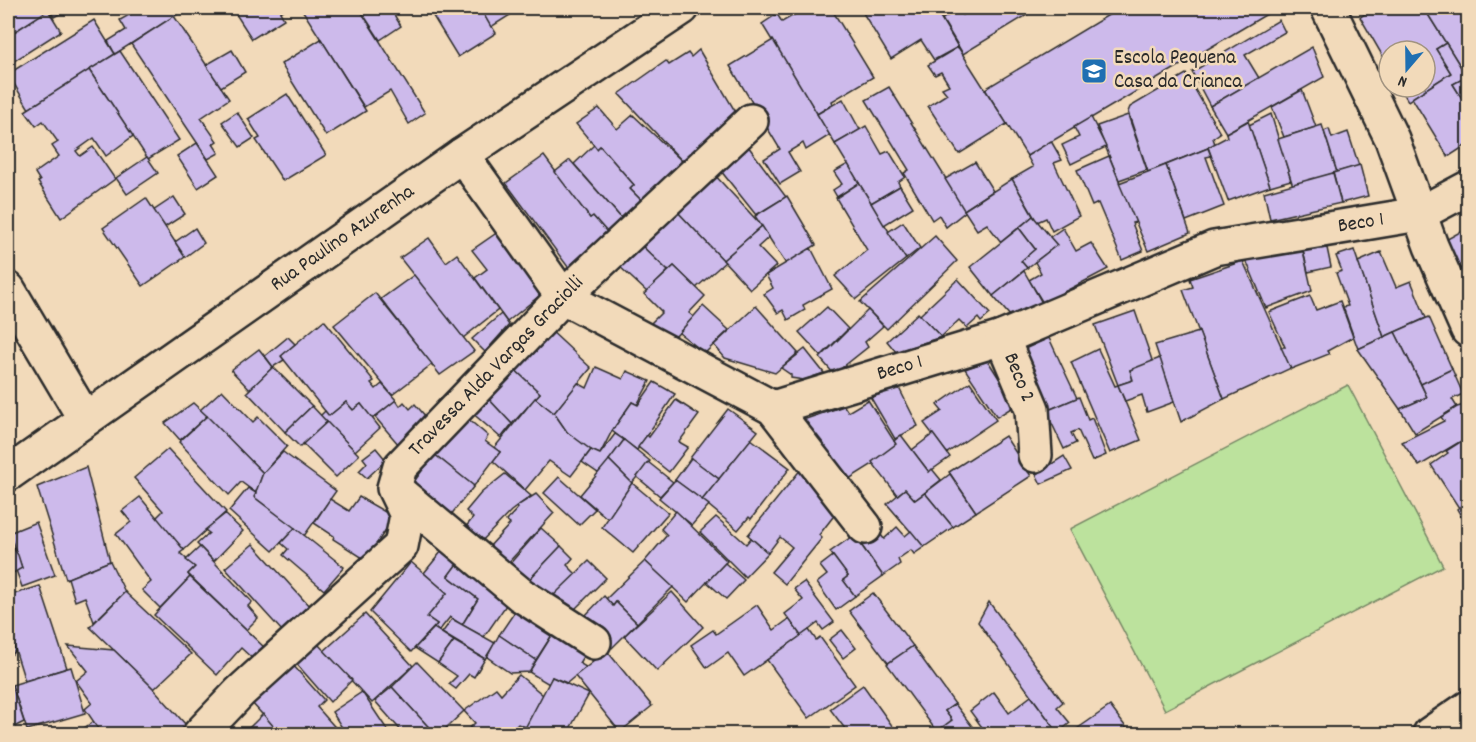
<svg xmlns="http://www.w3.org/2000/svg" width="1476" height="742" viewBox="0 0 1476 742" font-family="Dekko,sans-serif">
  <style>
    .green { fill: #bce29d; stroke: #748664; stroke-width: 1.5 }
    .building { fill: #cdbaeb; stroke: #2b2b2b; stroke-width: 1.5 }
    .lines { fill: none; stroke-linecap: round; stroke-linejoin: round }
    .minor-casing { stroke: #2b2b2b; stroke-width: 38 }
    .minor { stroke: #f2daba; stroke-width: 33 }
    .labels { text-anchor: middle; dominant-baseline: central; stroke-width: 5; stroke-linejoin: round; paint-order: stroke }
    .poi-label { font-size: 21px; fill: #2b2b2b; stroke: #f2daba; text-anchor: start }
    .street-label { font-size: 21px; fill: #2b2b2b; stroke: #f2daba }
  </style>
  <rect width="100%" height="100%" fill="#f2daba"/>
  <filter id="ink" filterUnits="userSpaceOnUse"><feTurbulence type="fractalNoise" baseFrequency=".0167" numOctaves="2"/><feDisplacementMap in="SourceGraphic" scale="12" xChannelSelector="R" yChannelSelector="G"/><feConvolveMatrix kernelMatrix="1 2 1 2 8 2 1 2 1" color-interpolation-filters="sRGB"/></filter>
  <g filter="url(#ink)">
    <!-- green -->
    <polygon class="green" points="1348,385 1443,566 1165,710 1070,529"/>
    <!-- building -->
    <g class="building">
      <polygon points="8,8 43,8 46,12 8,36"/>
      <polygon points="48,8 70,8 54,17"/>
      <polygon points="127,8 178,8 181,12 115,54 108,41 126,30 120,20 131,14"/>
      <polygon points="232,8 287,8 280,12 284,19 252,39"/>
      <polygon points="301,8 359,8 425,113 409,124 390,91 364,107"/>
      <polygon points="359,8 390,8 401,26 380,40"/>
      <polygon points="428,8 480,8 496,33 458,57"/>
      <polygon points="480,8 521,8 491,27"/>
      <polygon points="806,8 831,8 873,77 832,101 833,104 817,114 762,24 777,14 782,22"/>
      <polygon points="860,8 935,8 958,47 934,60 921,40 891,59"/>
      <polygon points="975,8 1022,8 1027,15 963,54 942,19 959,9 963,15"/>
      <polygon points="1120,8 1277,8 1027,156 985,89"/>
      <polygon points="1368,8 1424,8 1446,43 1436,49 1451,73 1408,101 1400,87 1425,87 1425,51 1389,51 1389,67 1360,17 1370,11"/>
      <polygon points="1424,8 1468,8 1468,76 1467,77"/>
      <polygon points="48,10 61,31 8,65 8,36"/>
      <polygon points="174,16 229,99 201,118 217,141 213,144 219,153 208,159 131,44"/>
      <polygon points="94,20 115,54 29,109 8,74"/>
      <polygon points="1279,20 1285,32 1245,55 1259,78 1210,106 1192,72"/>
      <polygon points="321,39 366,111 326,136 281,64"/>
      <polygon points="773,40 830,135 806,150 803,143 788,152 800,172 780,184 764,159 780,149 730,66"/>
      <polygon points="1446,43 1467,77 1453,84 1468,108 1468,144 1448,157 1412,98 1451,73 1436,49"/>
      <polygon points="958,47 1007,124 959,154 928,106 947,94 942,88 949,85 941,72 935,75 928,65"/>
      <polygon points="1312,47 1324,77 1226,133 1210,106"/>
      <polygon points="232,50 245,72 221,87 206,65"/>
      <polygon points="699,50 738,116 684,163 619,94 666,61 669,65 688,53 691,57"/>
      <polygon points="120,51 179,140 148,159 89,70"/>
      <polygon points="89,70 133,136 106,156 94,138 76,151 80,156 93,147 115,179 61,218 38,182 40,181 35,173 59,156 52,146 58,142 43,121 36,126 25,111"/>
      <polygon points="1186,74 1220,133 1213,138 1215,144 1208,148 1148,172 1128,112 1130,107"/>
      <polygon points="1468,76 1468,108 1453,84"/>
      <polygon points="889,87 966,211 946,227 939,215 932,220 904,173 909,170 866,100"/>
      <polygon points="1302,90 1316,127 1284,137 1272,107"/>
      <polygon points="287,94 326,155 283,181 256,140 260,138 248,119"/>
      <polygon points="843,99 860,130 835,144 817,114"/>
      <polygon points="599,108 617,129 633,115 684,163 642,201 630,189 634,185 600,146 597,149 576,124"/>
      <polygon points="237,112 254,138 240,147 222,122"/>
      <polygon points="1271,114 1291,180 1270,186 1249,125"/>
      <polygon points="1128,115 1147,170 1119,180 1097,126"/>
      <polygon points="1091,117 1106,147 1071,164 1062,145 1079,137 1074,127"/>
      <polygon points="1248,121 1270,186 1228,201 1208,147 1227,137 1226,133"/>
      <polygon points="1322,125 1337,172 1293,186 1278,139"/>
      <polygon points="866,126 882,154 889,151 905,177 898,182 900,186 871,203 835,144"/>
      <polygon points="1329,129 1332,138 1348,132 1359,166 1337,172 1324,131"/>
      <polygon points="1051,141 1062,160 1054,163 1079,216 1052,231 1046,218 1037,222 1012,179 1033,167 1027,156"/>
      <polygon points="745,142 786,197 756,215 717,166"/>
      <polygon points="197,143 218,175 198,188 177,156"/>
      <polygon points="594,145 597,149 600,146 634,185 630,189 642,201 622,219 574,164"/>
      <polygon points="1208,148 1211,156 1206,157 1224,206 1186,221 1166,165"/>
      <polygon points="544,156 590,218 593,216 608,233 568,267 506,183"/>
      <polygon points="1109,156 1136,222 1132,223 1143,251 1122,260 1098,203 1092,206 1077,170"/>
      <polygon points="147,157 158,173 127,194 116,178"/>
      <polygon points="570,160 622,219 608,233 593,216 590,218 555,172"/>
      <polygon points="975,162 993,191 964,210 945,179"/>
      <polygon points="848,164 859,183 837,197 833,190 842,184 834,172"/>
      <polygon points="1166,165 1190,233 1148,251 1119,183"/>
      <polygon points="1360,165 1368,196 1341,203 1333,173"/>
      <polygon points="712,172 762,226 723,260 673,207"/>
      <polygon points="1333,173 1341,203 1270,219 1264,192"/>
      <polygon points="1012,179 1033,216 1001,242 987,224 977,230 964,210"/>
      <polygon points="859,183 906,259 856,299 835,276 867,250 836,198"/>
      <polygon points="900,186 913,207 884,225 871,203"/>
      <polygon points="787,196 816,245 786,264 755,216"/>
      <polygon points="174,197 185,214 165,227 153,211"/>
      <polygon points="146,198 185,257 143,286 103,228"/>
      <polygon points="675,209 725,262 696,288 674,266 668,271 640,244"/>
      <polygon points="1033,216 1057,245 1027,268 1021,261 1035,249 1019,228"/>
      <polygon points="903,222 920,248 906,259 888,232"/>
      <polygon points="762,226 769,237 758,247 776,266 750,289 723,260"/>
      <polygon points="195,228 204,243 185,257 175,242"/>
      <polygon points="1019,228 1035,249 1021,261 1027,268 993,296 970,267"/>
      <polygon points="1063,228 1076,251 1091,243 1108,269 1043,303 1029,280 1041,273 1035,262 1057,245 1050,237"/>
      <polygon points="498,232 544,292 507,322 475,278 487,269 472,250"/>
      <polygon points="1460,232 1468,247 1468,296 1433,247"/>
      <polygon points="935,236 957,261 887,329 860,302"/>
      <polygon points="429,238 446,262 457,254 498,310 463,338 400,258"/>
      <polygon points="640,244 668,271 647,292 618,265"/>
      <polygon points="811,248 832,289 803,305 805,310 788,320 783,310 778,313 764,294 773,288 766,275"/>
      <polygon points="1327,248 1331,267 1308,272 1303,251"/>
      <polygon points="1354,250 1384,337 1358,349 1343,307 1348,306 1336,273 1342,271 1336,256"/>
      <polygon points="1303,251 1312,291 1266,308 1246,260"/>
      <polygon points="1381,252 1396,287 1411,281 1426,318 1384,337 1358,262"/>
      <polygon points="1243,261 1291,368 1224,399 1183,290 1193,287 1190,279"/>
      <polygon points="674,266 705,296 689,313 694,317 673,339 652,330 650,324 662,312 644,294"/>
      <polygon points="1024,271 1042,303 1011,317 993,296"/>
      <polygon points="414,275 474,351 440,375 381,299"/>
      <polygon points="958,279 990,314 981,322 978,318 967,328 959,320 941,337 920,315"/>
      <polygon points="375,293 432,364 392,395 334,325"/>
      <polygon points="1310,296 1316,310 1340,301 1353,337 1327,351 1329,354 1291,369 1281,347 1285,347 1269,312"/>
      <polygon points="703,306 729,330 705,353 679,333"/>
      <polygon points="756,306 798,353 775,373 725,358 714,345"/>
      <polygon points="827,307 848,329 821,356 799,332"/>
      <polygon points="868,310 883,326 865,342 868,347 834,374 820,358"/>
      <polygon points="1135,311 1153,363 1130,370 1133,380 1118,385 1095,325"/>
      <polygon points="918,313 941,337 896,352 887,341"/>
      <polygon points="501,314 509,325 485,352 472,339"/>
      <polygon points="1429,317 1452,369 1421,384 1395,332"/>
      <polygon points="324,320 374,381 371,383 376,389 382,384 396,400 372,419 361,404 353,410 346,402 329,416 281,356"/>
      <polygon points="549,329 591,368 554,413 535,398 540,393 512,367"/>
      <polygon points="1199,332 1224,399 1181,422 1155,345"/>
      <polygon points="1395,332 1427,397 1400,409 1358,349"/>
      <polygon points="288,337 295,344 281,356 284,360 273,367 265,356"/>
      <polygon points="1049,338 1077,398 1046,411 1018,352"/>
      <polygon points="259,349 273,367 250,390 231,370"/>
      <polygon points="805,349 824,373 804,380 791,378 791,375 781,368"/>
      <polygon points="1098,349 1115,386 1118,385 1141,440 1110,453 1071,362"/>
      <polygon points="1160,358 1174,402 1147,412 1142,395 1125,401 1118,385 1133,380 1130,370"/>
      <polygon points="988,361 1016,405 997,417 965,369"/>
      <polygon points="273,367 312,406 285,432 247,392"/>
      <polygon points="512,367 540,393 512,424 485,395"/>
      <polygon points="596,367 623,379 627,371 650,381 637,405 632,402 612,431 600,454 587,449 567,432 554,413 578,383 587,388"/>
      <polygon points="1452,369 1463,394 1452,399 1457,407 1415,433 1400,409 1427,397 1421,384"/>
      <polygon points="654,382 675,394 637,450 612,431 632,402 638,405"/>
      <polygon points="970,382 996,420 947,453 924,423 942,411 937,405"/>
      <polygon points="898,386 918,426 895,439 871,398"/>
      <polygon points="222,390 253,422 258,417 287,446 263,473 200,410"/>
      <polygon points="485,395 512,424 501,438 470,411"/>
      <polygon points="1079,397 1088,420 1092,418 1106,455 1092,461 1078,430 1071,433 1076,443 1064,449 1046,411"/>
      <polygon points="535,398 554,413 567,432 591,450 571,476 549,461 525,490 493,461 500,452 494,448"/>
      <polygon points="396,400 400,406 404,402 410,409 415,404 427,418 399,445 375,417"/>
      <polygon points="676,400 699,415 679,442 688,447 669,472 638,447 647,435 649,437"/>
      <polygon points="868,400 896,444 873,464 841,484 797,422 844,406 848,412"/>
      <polygon points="346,402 353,410 361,404 380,428 355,451 320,416 325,411 329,416"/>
      <polygon points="193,403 207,416 180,440 165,423"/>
      <polygon points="1468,404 1468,437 1419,466 1402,442 1444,421 1441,417 1457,407"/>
      <polygon points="312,406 327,422 300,447 285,432"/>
      <polygon points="728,409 758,431 719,479 690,458"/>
      <polygon points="207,416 263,473 256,493 241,482 229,495 179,442"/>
      <polygon points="467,418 488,436 485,441 500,452 474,486 434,454"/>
      <polygon points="327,422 359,455 336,477 303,444"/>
      <polygon points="615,434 624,440 603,469 598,473 582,462 591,450 600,454"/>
      <polygon points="933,434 950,457 929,472 912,450"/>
      <polygon points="901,435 929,472 932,469 941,480 915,500 905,489 897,495 872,462 896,444 894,441"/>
      <polygon points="1005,436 1031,476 976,512 949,472"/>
      <polygon points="1468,437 1468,501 1459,508 1431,465 1448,453 1446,451"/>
      <polygon points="751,439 790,468 751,519 749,517 738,530 702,500"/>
      <polygon points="624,440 650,461 632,483 609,460"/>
      <polygon points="376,448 386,460 367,478 359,471 367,463 363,458"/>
      <polygon points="168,449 226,512 184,550 156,518 163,511 134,478"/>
      <polygon points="283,452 336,491 304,536 254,497 263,473"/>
      <polygon points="434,454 474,486 446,521 408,490"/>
      <polygon points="1064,456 1072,470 1041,484 1036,474"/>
      <polygon points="691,458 719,479 702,500 675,480"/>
      <polygon points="609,460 632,483 608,519 580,495"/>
      <polygon points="648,462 673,482 660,496 637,477"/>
      <polygon points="86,467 110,561 66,579 37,487"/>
      <polygon points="801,469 843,504 819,535 822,538 785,584 771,572 792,547 780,537 768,553 748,535"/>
      <polygon points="505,474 531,496 511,511 476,547 460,534 473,518 466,511 481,493"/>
      <polygon points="950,474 976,512 953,527 925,493"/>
      <polygon points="559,477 595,509 579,525 544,493"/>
      <polygon points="675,480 709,505 692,525 659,498"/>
      <polygon points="632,483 668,513 633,553 602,527"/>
      <polygon points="248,488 256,493 254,497 295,528 273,551 229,511"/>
      <polygon points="905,489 915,500 925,493 953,527 924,547 887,504"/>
      <polygon points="536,494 554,513 506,565 488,548 510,524 506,521 518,508 517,506"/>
      <polygon points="140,497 184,550 180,553 195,567 188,574 190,577 160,608 142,590 151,582 116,534 131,522 122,511"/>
      <polygon points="359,497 394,517 366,560 333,539 334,536 314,523 330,499 349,511"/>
      <polygon points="1468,501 1468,528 1457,509"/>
      <polygon points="676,511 727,561 688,602 645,561 667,535 661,529"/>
      <polygon points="225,514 243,531 214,561 197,544 209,533 205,530"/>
      <polygon points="716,517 746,544 751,538 768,553 745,577 700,532"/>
      <polygon points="36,522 55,575 22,587 16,570 22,568 9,533"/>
      <polygon points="897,527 905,536 911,531 924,547 914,554 911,550 898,559 900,564 883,576 862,546 879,532 884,539"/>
      <polygon points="295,528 344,567 324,590 283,555 288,549 281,543"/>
      <polygon points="541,528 561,546 525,584 507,567"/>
      <polygon points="854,535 883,576 855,596 843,580 848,576 830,552"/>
      <polygon points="8,541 18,555 22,568 8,576"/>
      <polygon points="450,541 465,553 448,576 478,599 462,625 450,617 439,631 434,628 437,624 427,617 447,593 424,573"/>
      <polygon points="253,544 310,607 283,632 225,568"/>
      <polygon points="561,546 573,558 567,565 576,574 546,607 525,584"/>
      <polygon points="200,547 252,602 248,606 258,618 246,630 188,574 195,567 186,560"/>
      <polygon points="833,556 848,576 843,580 855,596 836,610 817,583 827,575 820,566"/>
      <polygon points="462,557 511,598 484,637 462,625 478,599 448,576"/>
      <polygon points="110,561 125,592 94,622 85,597 75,601 68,578"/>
      <polygon points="589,561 606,578 571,613 554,595"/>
      <polygon points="645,561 673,587 637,623 616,602 613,606 606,599"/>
      <polygon points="411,562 447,593 427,617 437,624 411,652 370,612"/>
      <polygon points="725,563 744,580 726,599 707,582"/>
      <polygon points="190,577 266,649 254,660 241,648 217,675 154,615"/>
      <polygon points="804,582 834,622 823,630 818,623 801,636 785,614 803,600 794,589"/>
      <polygon points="40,586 67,668 25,681 8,627 8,596"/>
      <polygon points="125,592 191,654 154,689 90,627"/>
      <polygon points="672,592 703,627 657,671 624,636"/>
      <polygon points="873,593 913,646 888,663 849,611"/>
      <polygon points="604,596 613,606 616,602 637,623 612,648 583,618"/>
      <polygon points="989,602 1063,702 1057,707 1070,723 1058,733 978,622"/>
      <polygon points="757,605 774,630 789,619 801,636 744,676 728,653 707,668 691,645 713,630 716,634"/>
      <polygon points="516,610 552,635 536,660 499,635"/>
      <polygon points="365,614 413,666 372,703 324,651"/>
      <polygon points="452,619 495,643 485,659 442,633"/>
      <polygon points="559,624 591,644 579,663 586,667 567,683 552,677 549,684 529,672"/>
      <polygon points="434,628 454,641 438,663 415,648"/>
      <polygon points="8,629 15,651 8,658"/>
      <polygon points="809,630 816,640 820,637 855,685 809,718 767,660"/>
      <polygon points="842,630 856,648 843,658 829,640"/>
      <polygon points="499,635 536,660 529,672 510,673 487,657"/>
      <polygon points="454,641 485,659 474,677 469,674 456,689 449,684 457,676 438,663"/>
      <polygon points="317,643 352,680 330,702 295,662"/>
      <polygon points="68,646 114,650 154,689 186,725 177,734 102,734 85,709 92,703 76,681 88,671"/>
      <polygon points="913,646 955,704 945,711 952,720 937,732 887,664"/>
      <polygon points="607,651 652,706 620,732 575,676"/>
      <polygon points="417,662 464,711 444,730 445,734 435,734 392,687"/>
      <polygon points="292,664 324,700 317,707 341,734 280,734 252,703"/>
      <polygon points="71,667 85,713 27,730 12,685"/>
      <polygon points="519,675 543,695 526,727 518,724 508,734 463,734 475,723 464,711 496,688 501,694"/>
      <polygon points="552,677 589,694 567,734 529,734 523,732"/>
      <polygon points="12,685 24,722 8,730 8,688"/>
      <polygon points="863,685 898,734 849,734 830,709"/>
      <polygon points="392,687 435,734 404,734 375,701"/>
      <polygon points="362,692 390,734 346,734 332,712"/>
      <polygon points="994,692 1009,713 1031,696 1059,734 987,734 970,711"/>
      <polygon points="955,704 978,734 944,734 940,729 952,720 945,711"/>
      <polygon points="1110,706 1131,734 1072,734 1071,733"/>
      <polygon points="263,714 280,734 243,734"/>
      <polygon points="93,722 102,734 75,734"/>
    </g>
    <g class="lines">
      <defs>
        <g id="minor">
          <polyline points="1328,8 1392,139 1431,246 1468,330"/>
          <polyline points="462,155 563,297 773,408 1002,338 1214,248 1419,214 1468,188"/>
          <polyline points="8,289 85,419"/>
          <polyline points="1002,338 1032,409 1035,455"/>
          <polyline points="773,408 865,527"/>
          <polyline points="8,474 462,155 682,8"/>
          <polyline points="396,490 521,595 594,642"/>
          <polyline points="200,734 240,692 401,546 407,515 394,488 400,467 563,297 751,121"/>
          <polyline points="1430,734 1468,708"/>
        </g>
      </defs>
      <!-- minor casing -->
      <use href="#minor" class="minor-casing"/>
      <!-- minor -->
      <use href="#minor" class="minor"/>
    </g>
  </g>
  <!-- icons -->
  <defs>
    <symbol id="school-square" viewBox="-11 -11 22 22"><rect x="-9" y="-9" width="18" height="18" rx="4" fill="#1f6fb2" stroke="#f2daba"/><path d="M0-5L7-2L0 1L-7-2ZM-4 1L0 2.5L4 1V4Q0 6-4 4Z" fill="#fff"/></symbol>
  </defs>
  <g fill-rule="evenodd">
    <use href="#school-square" x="1079" y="56" width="30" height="30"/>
  </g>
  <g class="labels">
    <!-- poi labels -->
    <g class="poi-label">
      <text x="1114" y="59">Escola Pequena<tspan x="1114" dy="24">Casa da Crianca</tspan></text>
    </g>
    <!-- street labels -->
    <g class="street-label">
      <text transform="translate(1361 224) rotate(-9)">Beco 1</text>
      <text transform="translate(343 239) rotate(-35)">Rua Paulino Azurenha</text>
      <text transform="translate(497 367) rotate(-46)">Travessa Alda Vargas Graciolli</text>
      <text transform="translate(900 369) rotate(-17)">Beco 1</text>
      <text transform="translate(1018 378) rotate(68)">Beco 2</text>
    </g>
  </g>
  <!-- margin -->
  <rect width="1476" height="742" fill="none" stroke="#f2daba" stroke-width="30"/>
  <rect x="15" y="15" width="1446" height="712" fill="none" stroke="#2b2b2b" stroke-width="2" filter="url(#ink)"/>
  <!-- north arrow -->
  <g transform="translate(1407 69) rotate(200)"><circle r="28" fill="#f2daba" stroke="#a29481" stroke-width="1.5"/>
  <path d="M0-4.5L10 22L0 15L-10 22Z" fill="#1f6fb2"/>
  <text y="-9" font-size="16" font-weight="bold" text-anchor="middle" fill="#2b2b2b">N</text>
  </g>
</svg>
